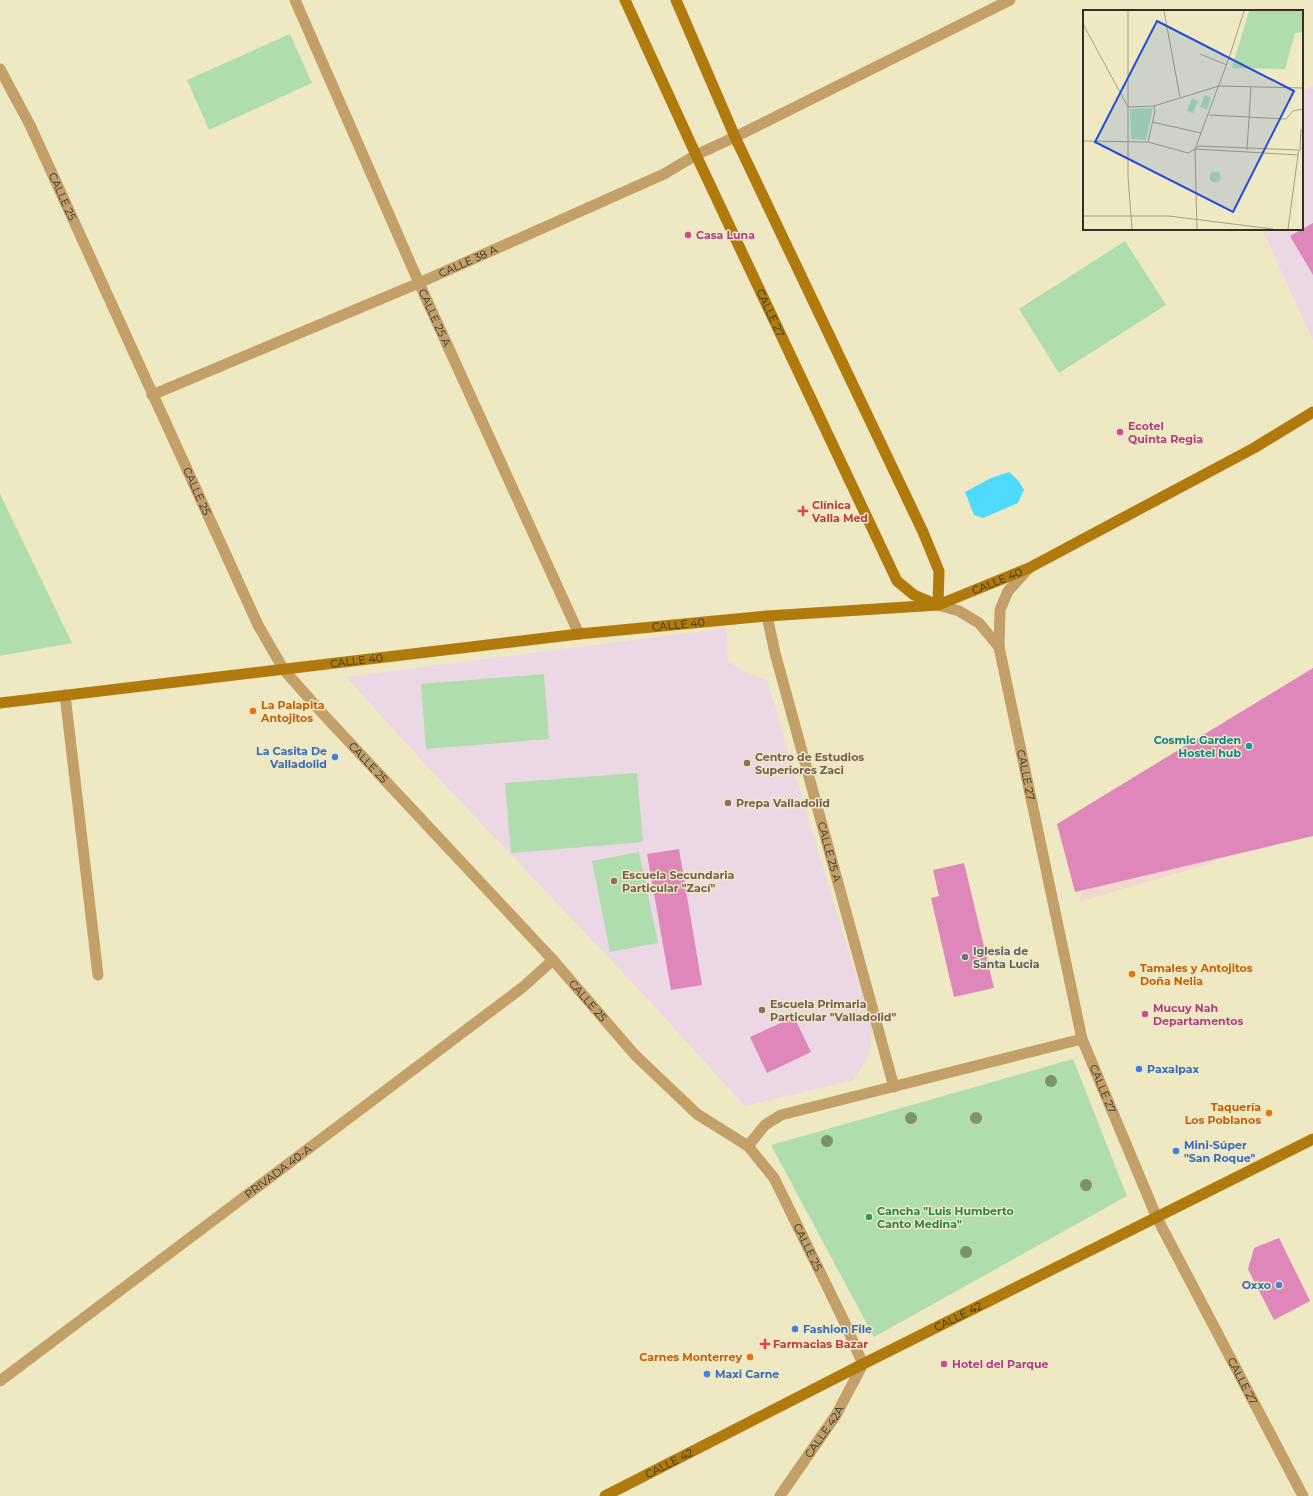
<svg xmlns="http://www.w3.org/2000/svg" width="1313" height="1496" viewBox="0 0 1313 1496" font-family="Montserrat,sans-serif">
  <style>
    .commercial { fill: #efd9cc }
    .education { fill: #ecd7e4 }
    .green { fill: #afddad }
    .water { fill: #50dbfc }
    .building { fill: #df86bb }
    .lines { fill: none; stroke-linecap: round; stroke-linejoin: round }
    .service { stroke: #c39f69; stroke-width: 11 }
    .minor { stroke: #c39f69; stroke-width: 11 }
    .tertiary { stroke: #c39f69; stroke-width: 11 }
    .secondary { stroke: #b07a0d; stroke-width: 11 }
    .tree { fill: #7a9367 }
    .hotel-dot { fill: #d1479c; stroke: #efe9c3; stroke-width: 1.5 }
    .health-dot { fill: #e0444e; stroke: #efe9c3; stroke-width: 1.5 }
    .food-dot { fill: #e8710a; stroke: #efe9c3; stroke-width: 1.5 }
    .culture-dot { fill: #0f9aa8; stroke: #efe9c3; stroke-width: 1.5 }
    .shop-dot { fill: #3f7fe0; stroke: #efe9c3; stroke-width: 1.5 }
    .education-dot { fill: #8d6e63; stroke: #efe9c3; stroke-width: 1.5 }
    .worship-dot { fill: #6b7280; stroke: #efe9c3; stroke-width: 1.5 }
    .leisure-dot { fill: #2e9e5b; stroke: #efe9c3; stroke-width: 1.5 }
    .labels { text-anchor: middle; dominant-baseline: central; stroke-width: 3; stroke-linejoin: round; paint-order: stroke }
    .street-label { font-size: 11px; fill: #333122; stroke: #efe9c3 }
    .hotel-label { font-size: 11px; font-weight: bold; fill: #b23c85; stroke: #efe9c3; text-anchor: start }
    .health-label { font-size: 11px; font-weight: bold; fill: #be3a42; stroke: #efe9c3; text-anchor: start }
    .food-label { font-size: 11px; font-weight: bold; fill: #c56008; stroke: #efe9c3; text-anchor: start }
    .culture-label { font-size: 11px; font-weight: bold; fill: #0d838f; stroke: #efe9c3; text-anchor: end }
    .shop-label { font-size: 11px; font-weight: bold; fill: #366cbe; stroke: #efe9c3; text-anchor: start }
    .education-label { font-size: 11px; font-weight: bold; fill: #785e54; stroke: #efe9c3; text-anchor: start }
    .worship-label { font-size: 11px; font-weight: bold; fill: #5b616d; stroke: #efe9c3; text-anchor: start }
    .leisure-label { font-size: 11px; font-weight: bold; fill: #27864d; stroke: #efe9c3; text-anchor: start }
    .inset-road { fill: none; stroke: #a49f83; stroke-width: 1 }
    .view { fill: #1d4ed8; fill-opacity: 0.15; stroke: #1d4ed8; stroke-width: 2 }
    .inset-edge { fill: none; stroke: #333122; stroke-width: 2 }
  </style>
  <rect width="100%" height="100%" fill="#efe9c3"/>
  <!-- commercial -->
  <polygon class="commercial" points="1223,830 1213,863 1079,902 1089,866"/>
  <!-- education -->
  <g class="education">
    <polygon points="1313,86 1313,341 1262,229 1302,229 1302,91"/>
    <polygon points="726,628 728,661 750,675 767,680 838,917 873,1027 869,1055 854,1080 745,1106 642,993 425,764 346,677"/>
  </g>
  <!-- green -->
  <g class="green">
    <polygon points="290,34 312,83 209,130 187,80"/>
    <polygon points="1125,241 1166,305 1059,373 1019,309"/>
    <polygon points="0,494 72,643 0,656"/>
    <polygon points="544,674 549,739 426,749 421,684"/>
    <polygon points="637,773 643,842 511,853 505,783"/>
    <polygon points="639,852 658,943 610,952 592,861"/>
    <polygon points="1073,1059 1127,1196 874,1337 771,1145"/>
  </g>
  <!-- water -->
  <polygon class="water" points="1009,472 1018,480 1024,490 1018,503 983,518 974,515 965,492 991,478"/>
  <!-- building -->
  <g class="building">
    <polygon points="1313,223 1313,275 1290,236"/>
    <polygon points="1313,668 1313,836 1075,892 1057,824"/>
    <polygon points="679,849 702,985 671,990 647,854"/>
    <polygon points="964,863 994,988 954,997 931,898 939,896 933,870"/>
    <polygon points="794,1017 811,1052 767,1073 750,1037"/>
    <polygon points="1279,1238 1310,1301 1274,1320 1248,1269 1254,1248"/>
  </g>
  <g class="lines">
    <!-- service -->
    <polyline class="service" points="735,137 1010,0"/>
    <!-- minor -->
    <g class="minor">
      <path id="s1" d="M295,0L419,283L579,634"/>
      <path id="s2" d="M0,69L30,125L258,625L284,670"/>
      <path id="s3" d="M152,395L419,283L664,174L696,155L735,137"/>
      <path id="s4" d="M767,616L775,653L894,1087"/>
      <polyline points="65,695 98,975"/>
      <path id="s5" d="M1157,1218L1303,1496"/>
      <path id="s6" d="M0,1381L523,987L553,960"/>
      <path id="s7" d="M780,1496L836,1415L863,1364"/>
    </g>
    <!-- tertiary -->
    <g class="tertiary">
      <path id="s8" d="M938,605L959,611L979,623L999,647L1082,1039L1157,1218"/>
      <polyline points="999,647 1000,610 1008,591 1029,568"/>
      <path id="s9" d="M284,670L323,714L553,960L635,1055L697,1114L748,1146L774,1178L843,1319L863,1364"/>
      <polyline points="748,1146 765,1125 781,1115 1082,1039"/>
    </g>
    <!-- secondary -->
    <g class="secondary">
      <path id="s10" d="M625,0L696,155L897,581L914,595L938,605L939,571L923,532L735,137L676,0"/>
      <path id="s11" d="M0,703L579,634L767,616L938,605L1029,568L1254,448L1313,412"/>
      <path id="s12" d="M605,1496L863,1364L1313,1139"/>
    </g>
  </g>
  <!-- trees -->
  <g class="tree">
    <circle cx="1051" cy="1081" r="6"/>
    <circle cx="911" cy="1118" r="6"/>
    <circle cx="976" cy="1118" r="6"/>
    <circle cx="827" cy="1141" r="6"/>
    <circle cx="1086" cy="1185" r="6"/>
    <circle cx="966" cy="1252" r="6"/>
  </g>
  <!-- markers -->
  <g class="hotel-dot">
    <circle cx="688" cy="235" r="4"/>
    <circle cx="1120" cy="432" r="4"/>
    <circle cx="1145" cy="1014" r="4"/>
    <circle cx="944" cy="1364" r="4"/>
  </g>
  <g class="health-dot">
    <path d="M801 505h4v4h4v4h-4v4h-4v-4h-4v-4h4z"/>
    <path d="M763 1338h4v4h4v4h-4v4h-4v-4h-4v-4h4z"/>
  </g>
  <g class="food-dot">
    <circle cx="253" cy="711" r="4"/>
    <circle cx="1132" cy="974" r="4"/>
    <circle cx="1269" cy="1113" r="4"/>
    <circle cx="750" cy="1357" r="4"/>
  </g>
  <circle class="culture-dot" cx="1249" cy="746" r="4"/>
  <g class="shop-dot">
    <circle cx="335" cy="757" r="4"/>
    <circle cx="1139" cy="1069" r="4"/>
    <circle cx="1176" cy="1151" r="4"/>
    <circle cx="1279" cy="1285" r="4"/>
    <circle cx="795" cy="1329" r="4"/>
    <circle cx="707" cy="1374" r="4"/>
  </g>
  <g class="education-dot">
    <circle cx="747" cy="763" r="4"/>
    <circle cx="728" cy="803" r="4"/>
    <circle cx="614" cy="881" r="4"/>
    <circle cx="762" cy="1010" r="4"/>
  </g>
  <circle class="worship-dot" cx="965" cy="957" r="4"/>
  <circle class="leisure-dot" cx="869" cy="1217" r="4"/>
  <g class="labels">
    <!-- street labels -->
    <g class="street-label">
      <text stroke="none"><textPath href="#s2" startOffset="142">CALLE 25</textPath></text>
      <text stroke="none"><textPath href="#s3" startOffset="343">CALLE 38 A</textPath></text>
      <text stroke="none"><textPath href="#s10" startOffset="345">CALLE 27</textPath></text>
      <text stroke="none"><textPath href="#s1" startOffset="347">CALLE 25 A</textPath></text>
      <text stroke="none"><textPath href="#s2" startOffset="466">CALLE 25</textPath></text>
      <text stroke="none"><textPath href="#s11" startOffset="1007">CALLE 40</textPath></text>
      <text stroke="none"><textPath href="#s11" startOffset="683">CALLE 40</textPath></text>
      <text stroke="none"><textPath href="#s11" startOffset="359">CALLE 40</textPath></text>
      <text stroke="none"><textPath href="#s9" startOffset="125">CALLE 25</textPath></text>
      <text stroke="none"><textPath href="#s8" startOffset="207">CALLE 27</textPath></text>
      <text stroke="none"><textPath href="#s4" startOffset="244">CALLE 25 A</textPath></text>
      <text stroke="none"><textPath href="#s9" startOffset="449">CALLE 25</textPath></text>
      <text stroke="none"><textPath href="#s8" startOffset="531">CALLE 27</textPath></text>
      <text stroke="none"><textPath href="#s6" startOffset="348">PRIVADA 40-A</textPath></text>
      <text stroke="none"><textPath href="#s9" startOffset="785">CALLE 25</textPath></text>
      <text stroke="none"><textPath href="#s12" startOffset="396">CALLE 42</textPath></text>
      <text stroke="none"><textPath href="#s5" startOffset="184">CALLE 27</textPath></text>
      <text stroke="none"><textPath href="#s7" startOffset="78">CALLE 42A</textPath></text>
      <text stroke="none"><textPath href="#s12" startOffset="72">CALLE 42</textPath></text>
    </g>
    <!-- hotel labels -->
    <g class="hotel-label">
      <text x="696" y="235">Casa Luna</text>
      <text x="1128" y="426">Ecotel<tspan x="1128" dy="13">Quinta Regia</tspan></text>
      <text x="1153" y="1008">Mucuy Nah<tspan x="1153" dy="13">Departamentos</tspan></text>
      <text x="952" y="1364">Hotel del Parque</text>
    </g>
    <!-- health labels -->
    <g class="health-label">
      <text x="812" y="505">Clínica<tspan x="812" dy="13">Valla Med</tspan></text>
      <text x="773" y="1344">Farmacias Bazar</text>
    </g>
    <!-- food labels -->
    <g class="food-label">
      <text x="261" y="705">La Palapita<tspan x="261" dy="13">Antojitos</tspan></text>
      <text x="1140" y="968">Tamales y Antojitos<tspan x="1140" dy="13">Doña Nelia</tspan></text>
      <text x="1261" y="1107" text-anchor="end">Taquería<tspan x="1261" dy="13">Los Poblanos</tspan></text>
      <text x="742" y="1357" text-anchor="end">Carnes Monterrey</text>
    </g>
    <!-- culture labels -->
    <g class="culture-label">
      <text x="1241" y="740">Cosmic Garden<tspan x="1241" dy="13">Hostel hub</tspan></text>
    </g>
    <!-- shop labels -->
    <g class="shop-label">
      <text x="327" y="751" text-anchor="end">La Casita De<tspan x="327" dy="13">Valladolid</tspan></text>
      <text x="1147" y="1069">Paxalpax</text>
      <text x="1184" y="1145">Mini-Súper<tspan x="1184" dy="13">"San Roque"</tspan></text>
      <text x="1271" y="1285" text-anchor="end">Oxxo</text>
      <text x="803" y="1329">Fashion File</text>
      <text x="715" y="1374">Maxi Carne</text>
    </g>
    <!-- education labels -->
    <g class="education-label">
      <text x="755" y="757">Centro de Estudios<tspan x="755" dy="13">Superiores Zaci</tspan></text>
      <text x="736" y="803">Prepa Valladolid</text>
      <text x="622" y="875">Escuela Secundaria<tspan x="622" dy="13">Particular "Zací"</tspan></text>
      <text x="770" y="1004">Escuela Primaria<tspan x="770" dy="13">Particular "Valladolid"</tspan></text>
    </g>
    <!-- worship labels -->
    <g class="worship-label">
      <text x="973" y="951">Iglesia de<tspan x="973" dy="13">Santa Lucia</tspan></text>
    </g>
    <!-- leisure labels -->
    <g class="leisure-label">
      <text x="877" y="1211">Cancha "Luis Humberto<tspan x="877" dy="13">Canto Medina"</tspan></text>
    </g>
  </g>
  <!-- overview -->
  <g transform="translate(1083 10)">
    <rect width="220" height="220" fill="#efe9c3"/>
    <path d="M166,1H220V22L212,23L202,59L149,58ZM122,85L128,88L124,100L117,97ZM109,88L115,91L110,103L104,101ZM70,98L63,130L48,129L47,99ZM126.5 167a5.5 5.5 0 1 1 11 0a5.5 5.5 0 1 1-11 0Z" fill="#afddad"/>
    <path class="inset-road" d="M45,1V167L49,219M81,1L97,87M0,14L45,97L71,96L136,76L220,78M117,44L144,55M126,105L203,109L210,101L220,99M69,112L118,123M0,131L65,132L105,143L112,139M65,132L72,101L71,96M217,138L218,119M112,139L116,136L216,140L220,137M112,139L215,145L216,140M164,140L168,77M0,206H86L190,219M114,219L112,139L147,45L161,1M205,219L215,145"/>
    <path class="view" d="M74,11L211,81L150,202L12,132Z"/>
    <rect width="220" height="220" class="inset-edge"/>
  </g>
</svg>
